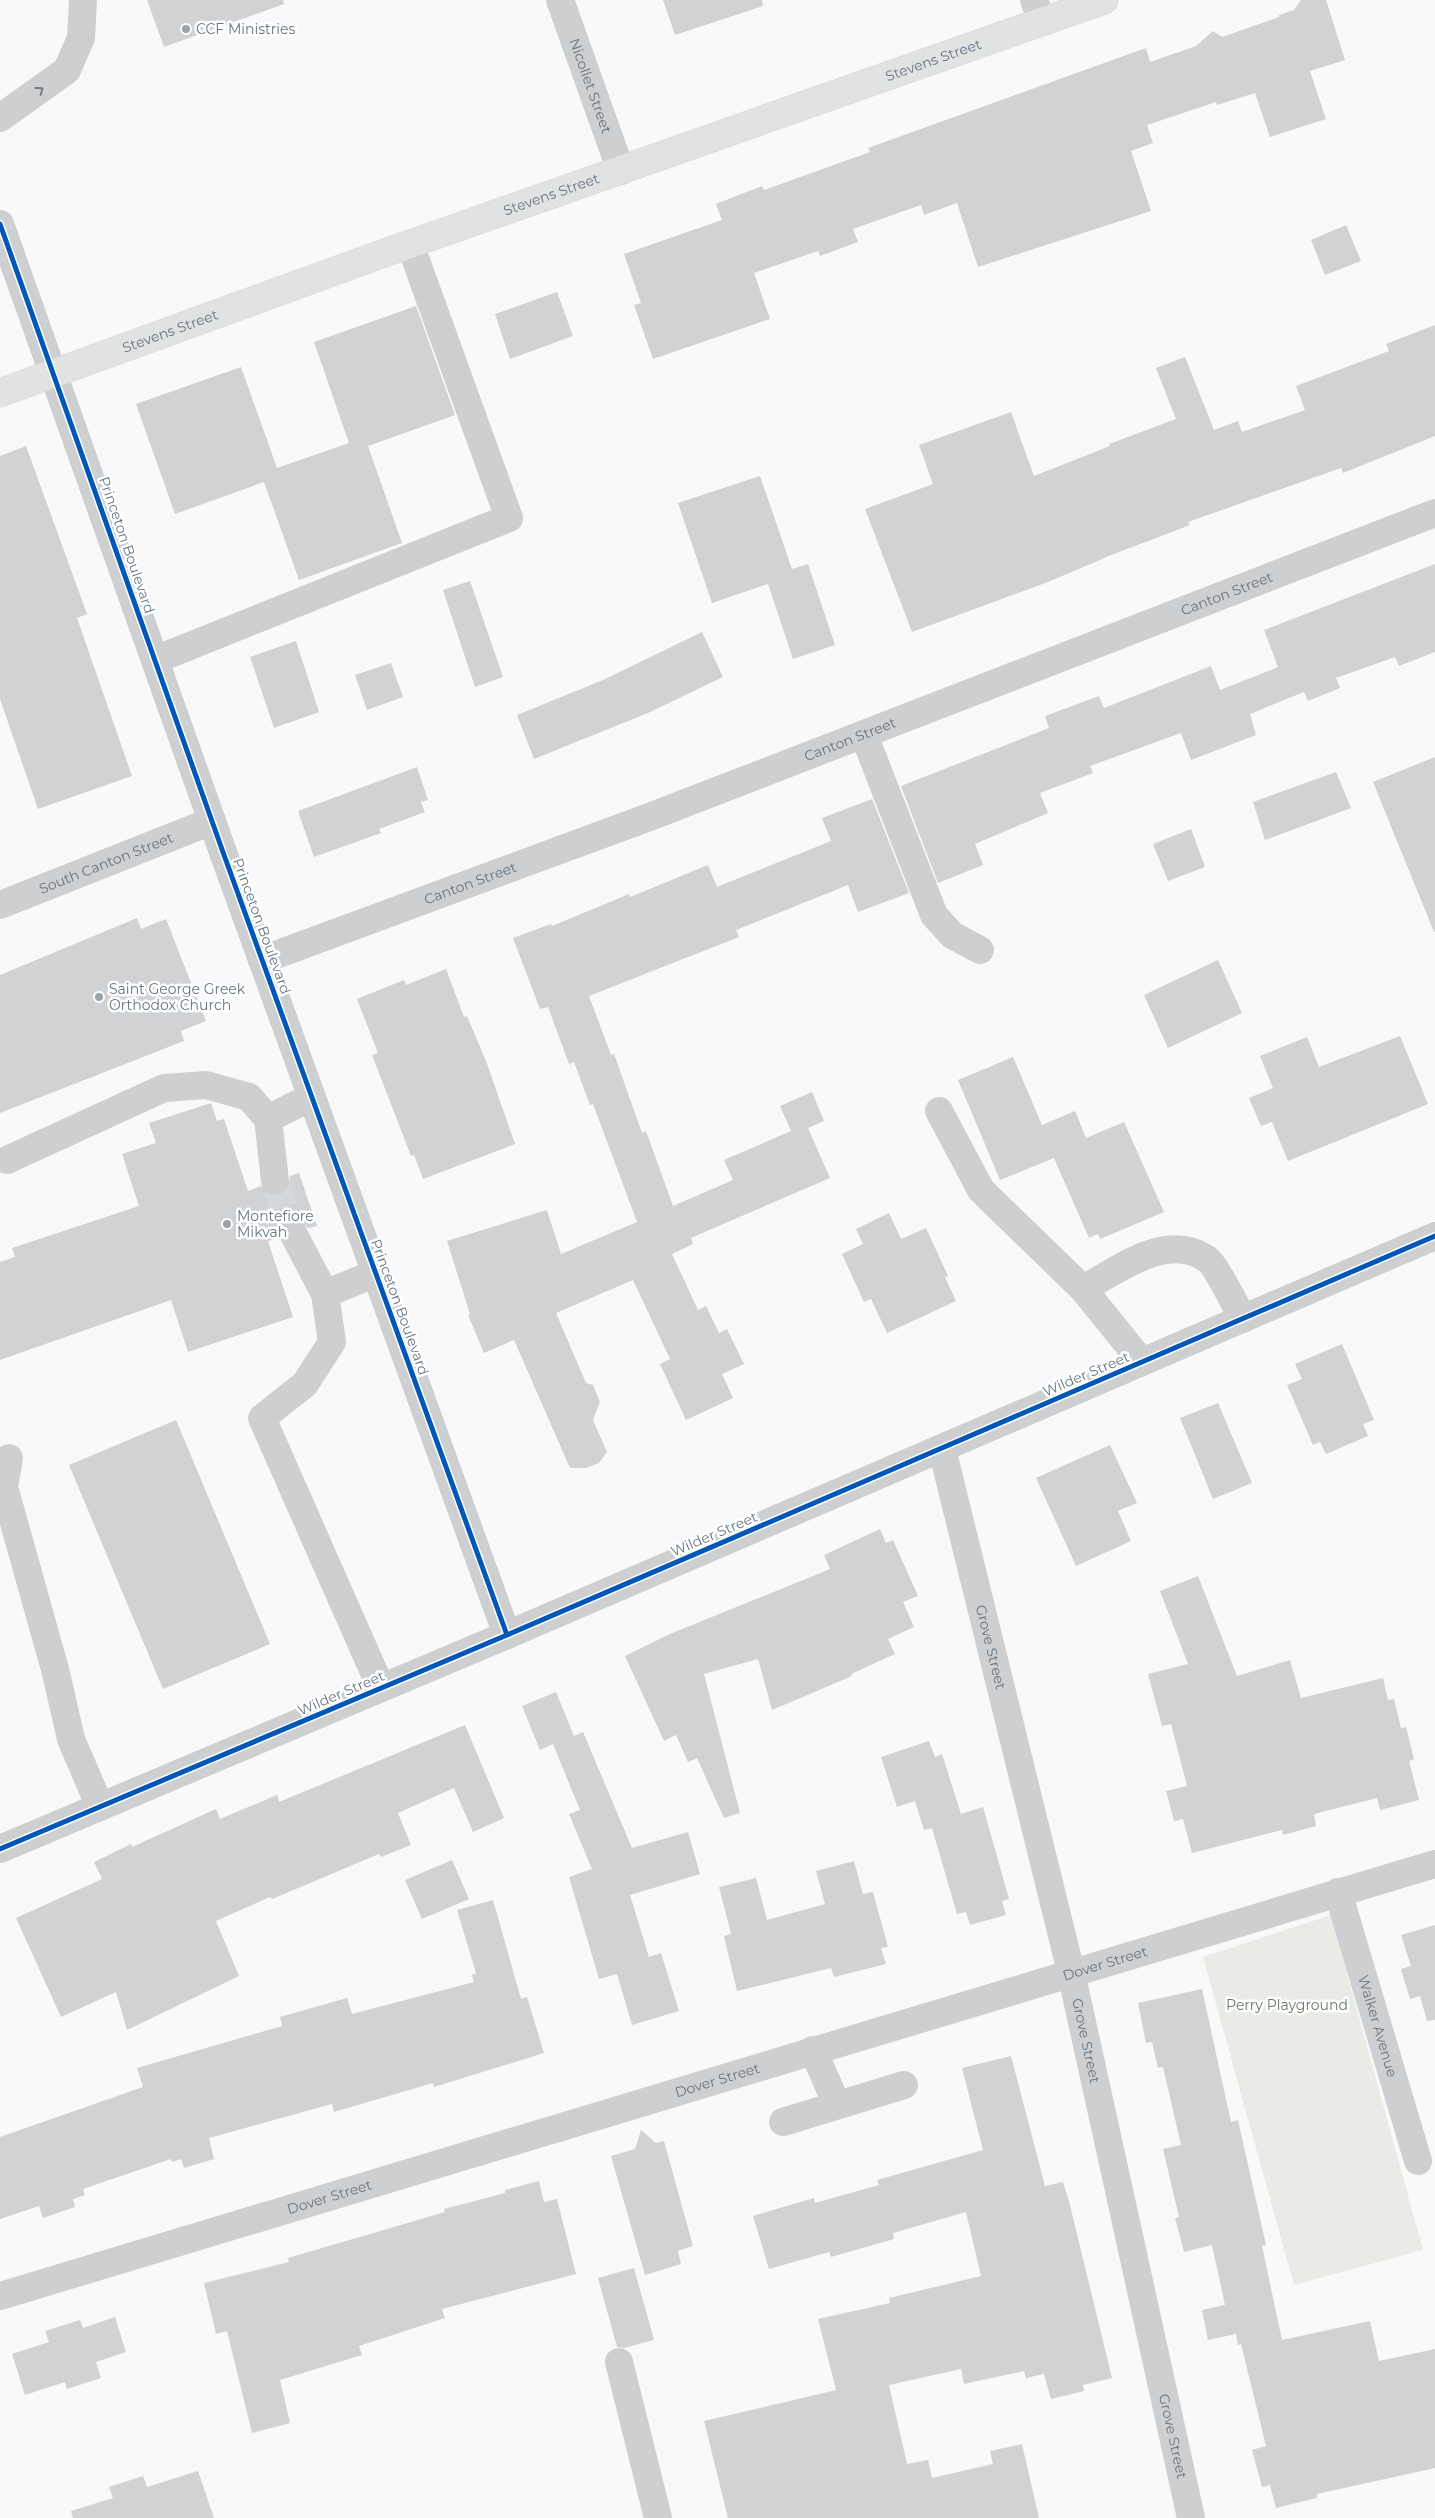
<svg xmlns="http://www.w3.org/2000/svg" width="1435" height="2518" viewBox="0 0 1435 2518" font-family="Montserrat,sans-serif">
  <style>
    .green { fill: #e8ebe6 }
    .building { fill: #d0d2d3 }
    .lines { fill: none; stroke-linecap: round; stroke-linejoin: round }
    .minor-tunnel { stroke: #d4d8dc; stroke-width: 28; stroke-dasharray: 28 14; stroke-linecap: butt }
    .major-casing { stroke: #d5d6d7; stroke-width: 29 }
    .minor { stroke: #cecfd0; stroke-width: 28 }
    .major { stroke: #e1e2e2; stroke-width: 28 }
    .cycleway-casing { stroke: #fff; stroke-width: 8 }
    .cycleway { stroke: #0057b8; stroke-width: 5 }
    .oneway { stroke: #707f8b }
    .poi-dot { fill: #99a4ac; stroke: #fff; stroke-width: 2 }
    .labels { text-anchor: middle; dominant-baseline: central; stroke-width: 5; stroke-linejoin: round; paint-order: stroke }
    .poi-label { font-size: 14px; fill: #657683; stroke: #fff; text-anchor: start }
    .street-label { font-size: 14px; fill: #657683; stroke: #fff }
    .park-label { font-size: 14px; fill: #687a64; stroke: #fff }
  </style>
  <rect width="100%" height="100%" fill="#f9f9f9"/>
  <!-- green -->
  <polygon class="green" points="1331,1915 1423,2250 1294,2285 1203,1957"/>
  <!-- building -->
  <g class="building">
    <polygon points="147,0 283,0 284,4 164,47"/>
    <polygon points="663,0 762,0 763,6 675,35"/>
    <polygon points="1301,0 1326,0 1345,60 1310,71 1326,119 1270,137 1255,93 1217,105 1216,102 1147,125 1153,143 1131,151 1151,211 978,267 957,203 924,215 921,205 853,229 858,242 820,256 818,251 754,273 770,319 653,359 634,305 641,303 624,254 722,220 716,204 744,193 762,186 764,190 870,152 868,148 1146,48 1150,62 1196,46 1213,31 1222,37 1279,17 1279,15 1294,10"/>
    <polygon points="1346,225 1361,261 1325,275 1311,240"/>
    <polygon points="557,292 573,336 510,359 495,314"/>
    <polygon points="416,306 455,415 368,446 402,543 299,580 264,482 175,514 136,404 241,367 277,468 349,443 314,342"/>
    <polygon points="1435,325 1435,436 1343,473 1341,468 1188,522 1190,525 1114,554 1048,582 912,632 865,509 933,484 919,445 1011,412 1034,476 1110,446 1109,444 1176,419 1156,368 1185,357 1214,430 1238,421 1242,432 1305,410 1296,386 1389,351 1386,344"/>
    <polygon points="26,446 87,614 77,618 132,776 38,809 0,699 0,456"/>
    <polygon points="760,476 792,569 808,564 835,645 793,659 768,584 712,603 678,503"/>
    <polygon points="1435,564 1435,652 1399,666 1395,657 1336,678 1340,688 1308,701 1304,692 1250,714 1256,735 1191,760 1181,733 1090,766 1093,773 1040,793 1048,813 975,844 983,865 938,883 901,786 1049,728 1045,716 1099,696 1104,708 1211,666 1220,690 1278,667 1264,630"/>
    <polygon points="470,581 503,677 475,687 443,590"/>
    <polygon points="702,632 723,677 648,713 534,759 517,715 603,680"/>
    <polygon points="296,641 319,712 274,728 250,657"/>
    <polygon points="391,663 403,697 367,710 355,675"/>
    <polygon points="1435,757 1435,932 1434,932 1373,782"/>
    <polygon points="417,767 428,800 421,802 425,812 379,829 381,833 314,857 298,811"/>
    <polygon points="1336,772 1351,808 1265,840 1253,802"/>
    <polygon points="872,799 909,893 858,912 848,885 736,930 739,937 589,996 611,1055 614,1054 642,1133 646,1131 673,1206 733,1180 724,1160 791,1131 780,1106 812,1092 824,1121 808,1128 830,1178 691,1238 693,1244 672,1254 698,1310 706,1306 719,1333 727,1329 744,1364 722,1374 733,1398 686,1420 660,1364 670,1359 633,1280 556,1313 586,1383 593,1385 600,1402 593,1420 607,1452 599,1463 586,1468 570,1468 514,1340 484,1353 468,1315 470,1314 447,1241 547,1210 561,1254 637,1222 593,1104 590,1105 574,1062 569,1064 548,1007 540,1009 513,938 551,924 552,926 629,894 630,897 708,865 717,887 831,841 822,818"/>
    <polygon points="1191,829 1205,867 1168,881 1153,844"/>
    <polygon points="137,918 141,929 166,919 206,1021 181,1031 184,1041 0,1113 0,975"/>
    <polygon points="1218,960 1242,1013 1168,1048 1144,995"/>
    <polygon points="446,969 464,1017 467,1016 486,1061 515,1144 423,1179 414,1155 411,1156 372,1055 378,1053 357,999 404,980 406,985"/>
    <polygon points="1400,1036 1428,1104 1288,1161 1272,1122 1261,1126 1249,1098 1273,1088 1260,1056 1307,1037 1319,1067"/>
    <polygon points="1013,1057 1042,1125 1075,1111 1086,1138 1124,1122 1164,1212 1100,1239 1098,1234 1089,1238 1054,1158 1000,1180 958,1080"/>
    <polygon points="211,1103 217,1121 224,1119 248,1191 261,1186 268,1195 277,1196 284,1194 289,1188 290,1176 299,1173 317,1226 308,1228 301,1220 294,1217 286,1219 280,1225 279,1238 268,1241 293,1317 188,1352 171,1300 0,1360 0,1262 15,1257 12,1248 139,1206 122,1154 156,1143 149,1123"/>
    <polygon points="889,1213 901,1239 926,1228 948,1276 945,1277 956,1301 887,1333 871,1299 864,1302 842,1254 863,1244 856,1229"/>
    <polygon points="1342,1344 1374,1420 1363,1424 1368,1436 1326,1454 1320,1442 1313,1445 1287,1385 1302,1379 1295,1364"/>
    <polygon points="1218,1403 1252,1483 1213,1499 1180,1418"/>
    <polygon points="176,1420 270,1644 163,1689 69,1465"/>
    <polygon points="1110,1445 1137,1503 1118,1511 1131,1541 1076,1566 1036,1478"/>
    <polygon points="880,1529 886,1543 893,1540 918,1596 903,1602 914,1627 888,1639 895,1654 851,1674 852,1676 772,1710 758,1659 704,1674 740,1813 724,1818 697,1758 688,1762 676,1735 664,1741 625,1656 670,1634 830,1569 824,1555"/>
    <polygon points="1198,1576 1237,1676 1290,1660 1301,1698 1383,1678 1388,1700 1394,1699 1401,1728 1406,1727 1414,1759 1409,1761 1419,1800 1380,1810 1377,1798 1314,1814 1316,1826 1283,1835 1282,1830 1192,1853 1183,1819 1174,1821 1166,1791 1187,1786 1171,1724 1162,1726 1148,1674 1188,1664 1160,1591"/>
    <polygon points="556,1692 574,1736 583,1732 632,1848 688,1832 700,1874 630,1895 649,1957 661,1953 679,2011 632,2025 617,1974 599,1979 569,1877 592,1869 569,1814 580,1810 553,1744 540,1750 522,1706"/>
    <polygon points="465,1725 504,1818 473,1832 454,1788 398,1813 411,1845 381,1857 379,1854 272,1899 270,1897 216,1921 239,1976 127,2030 116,1992 61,2017 16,1918 102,1879 94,1862 131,1844 132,1847 216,1809 220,1819 277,1795 279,1802"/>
    <polygon points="929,1741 935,1757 942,1754 961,1814 983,1807 1009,1899 1002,1901 1006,1915 970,1925 966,1912 957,1914 932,1828 924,1830 915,1801 897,1807 881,1757"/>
    <polygon points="452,1860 469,1899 422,1919 405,1880"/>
    <polygon points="854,1861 863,1894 873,1892 888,1947 881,1948 886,1964 834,1977 831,1968 737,1991 724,1936 731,1934 719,1887 756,1878 767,1920 825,1904 816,1871"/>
    <polygon points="493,1900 521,1999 527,1997 544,2053 434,2087 433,2083 334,2112 332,2104 209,2138 214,2159 184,2168 181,2159 172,2162 171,2159 83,2189 85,2195 73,2199 75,2207 43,2218 39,2206 0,2219 0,2137 143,2087 137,2068 282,2026 280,2017 347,1998 352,2014 474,1982 472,1975 476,1973 457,1910"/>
    <polygon points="1435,1925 1435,2020 1427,2021 1420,1996 1410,1999 1401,1969 1411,1966 1401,1935"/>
    <polygon points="1202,1989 1231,2122 1238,2120 1266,2245 1262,2246 1282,2340 1370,2321 1379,2361 1435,2349 1435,2468 1317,2494 1317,2498 1276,2508 1270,2485 1262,2487 1252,2450 1266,2446 1241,2344 1238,2345 1236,2334 1208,2340 1202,2310 1225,2305 1212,2245 1184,2252 1175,2218 1179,2217 1163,2149 1181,2145 1163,2067 1158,2068 1152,2042 1146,2043 1138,2003"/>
    <polygon points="1011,2056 1045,2186 1063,2182 1069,2201 1112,2378 1083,2385 1084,2391 1051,2399 1044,2374 1026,2378 1024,2371 964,2384 961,2369 889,2385 907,2464 928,2460 932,2478 993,2464 990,2451 1022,2444 1039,2518 728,2518 704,2421 836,2390 818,2319 890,2303 889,2298 981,2276 966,2212 893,2233 894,2239 831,2257 829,2252 769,2269 753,2216 814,2198 815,2203 879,2185 877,2180 983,2150 962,2068"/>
    <polygon points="641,2130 656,2143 664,2141 693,2246 678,2251 681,2264 645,2275 611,2156 635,2149"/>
    <polygon points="539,2181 544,2202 557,2199 576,2274 442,2309 445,2318 359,2346 362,2355 280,2380 290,2423 252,2433 227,2331 216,2334 204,2283 289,2262 288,2258 445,2212 444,2209 505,2193 505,2190"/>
    <polygon points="634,2268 654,2340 624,2348 617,2347 598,2278"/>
    <polygon points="115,2317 126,2352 96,2362 101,2378 67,2389 65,2382 25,2395 12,2354 49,2342 45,2331 80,2320 83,2328"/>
    <polygon points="198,2471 214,2518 73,2518 71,2511 113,2498 109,2487 143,2476 147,2487"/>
  </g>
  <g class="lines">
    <!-- minor-tunnel -->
    <polyline class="minor-tunnel" points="275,1181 293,1233"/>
    <defs>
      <g id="major">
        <path id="s7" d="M0,393L390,251L1104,0"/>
      </g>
    </defs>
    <!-- major casing -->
    <use href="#major" class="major-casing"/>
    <!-- minor -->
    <g class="minor">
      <path id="s1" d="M560,0L621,171"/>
      <polyline points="1034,0 1042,22"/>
      <polyline points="0,118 67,70 81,38 83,0"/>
      <polyline points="0,224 224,855 507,1635"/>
      <polyline points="155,660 509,518 410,244"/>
      <polyline points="864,735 934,915 952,935 980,950"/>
      <path id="s2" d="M0,905L212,821"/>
      <path id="s3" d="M262,960L652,816L1435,513"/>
      <polyline points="939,1111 981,1190 1083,1289"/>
      <polyline points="268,1119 311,1097"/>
      <polyline points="7,1160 164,1088 206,1085 249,1097 268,1119 275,1181"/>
      <polyline points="293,1233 325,1294 332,1342 305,1384 262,1418 381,1688"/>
      <polyline points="325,1294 376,1273"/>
      <path d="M1142,1362L1083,1289C1118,1270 1167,1231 1207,1259C1215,1264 1237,1308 1243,1319"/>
      <path id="s4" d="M942,1449L1071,1972L1191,2518"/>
      <polyline points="9,1458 4,1487 56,1673 71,1739 100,1807"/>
      <polyline points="0,1849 507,1635 1435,1236"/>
      <path id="s5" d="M1338,1892L1418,2161"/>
      <polyline points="813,2050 837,2105"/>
      <polyline points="783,2122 904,2085"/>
      <path id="s6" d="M0,2296L1435,1864"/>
      <polyline points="619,2362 658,2518"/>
    </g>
    <!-- major -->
    <use href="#major" class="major"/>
    <defs>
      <g id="cycleway">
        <polyline points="0,224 224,855 507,1635"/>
        <polyline points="0,1849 507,1635 1435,1236"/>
      </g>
    </defs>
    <!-- cycleway casing -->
    <use href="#cycleway" class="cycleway-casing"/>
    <!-- cycleway -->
    <use href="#cycleway" class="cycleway"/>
  </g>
  <!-- one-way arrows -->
  <defs><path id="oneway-chevron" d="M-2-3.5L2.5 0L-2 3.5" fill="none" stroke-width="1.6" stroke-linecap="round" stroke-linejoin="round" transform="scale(1.25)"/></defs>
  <use class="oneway" href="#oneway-chevron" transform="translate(40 90) rotate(-36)"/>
  <!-- markers -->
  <g class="poi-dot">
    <circle cx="186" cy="29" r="5"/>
    <circle cx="99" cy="997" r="5"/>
    <circle cx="227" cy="1224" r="5"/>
  </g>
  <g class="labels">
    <!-- poi labels -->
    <g class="poi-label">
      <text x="196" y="29">CCF Ministries</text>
      <text x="109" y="989">Saint George Greek<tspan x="109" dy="16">Orthodox Church</tspan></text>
      <text x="237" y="1216">Montefiore<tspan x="237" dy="16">Mikvah</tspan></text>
    </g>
    <!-- street labels -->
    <g class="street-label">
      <text stroke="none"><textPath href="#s7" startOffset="991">Stevens Street</textPath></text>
      <text stroke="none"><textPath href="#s1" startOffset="91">Nicollet Street</textPath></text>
      <text stroke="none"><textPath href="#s7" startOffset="586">Stevens Street</textPath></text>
      <text stroke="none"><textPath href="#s7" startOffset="181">Stevens Street</textPath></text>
      <text transform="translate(127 545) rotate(71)">Princeton Boulevard</text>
      <text stroke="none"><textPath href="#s3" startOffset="1032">Canton Street</textPath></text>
      <text stroke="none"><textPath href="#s3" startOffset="628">Canton Street</textPath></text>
      <text stroke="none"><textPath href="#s2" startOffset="114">South Canton Street</textPath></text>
      <text stroke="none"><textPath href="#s3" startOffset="222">Canton Street</textPath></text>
      <text transform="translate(262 926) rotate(70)">Princeton Boulevard</text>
      <text transform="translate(400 1307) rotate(70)">Princeton Boulevard</text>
      <text transform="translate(1086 1374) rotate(-23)">Wilder Street</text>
      <text transform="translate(714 1534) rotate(-23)">Wilder Street</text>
      <text stroke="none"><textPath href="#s4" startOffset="204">Grove Street</textPath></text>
      <text transform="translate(341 1693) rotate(-23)">Wilder Street</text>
      <text stroke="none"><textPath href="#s6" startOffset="1154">Dover Street</textPath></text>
      <text stroke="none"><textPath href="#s5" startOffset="140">Walker Avenue</textPath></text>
      <text stroke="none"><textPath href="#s4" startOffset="609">Grove Street</textPath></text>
      <text stroke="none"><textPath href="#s6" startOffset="749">Dover Street</textPath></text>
      <text stroke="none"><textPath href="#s6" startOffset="344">Dover Street</textPath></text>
      <text stroke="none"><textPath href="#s4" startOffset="1014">Grove Street</textPath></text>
    </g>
    <!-- park labels -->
    <g class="park-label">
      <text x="1287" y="2005">Perry Playground</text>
    </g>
  </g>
</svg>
